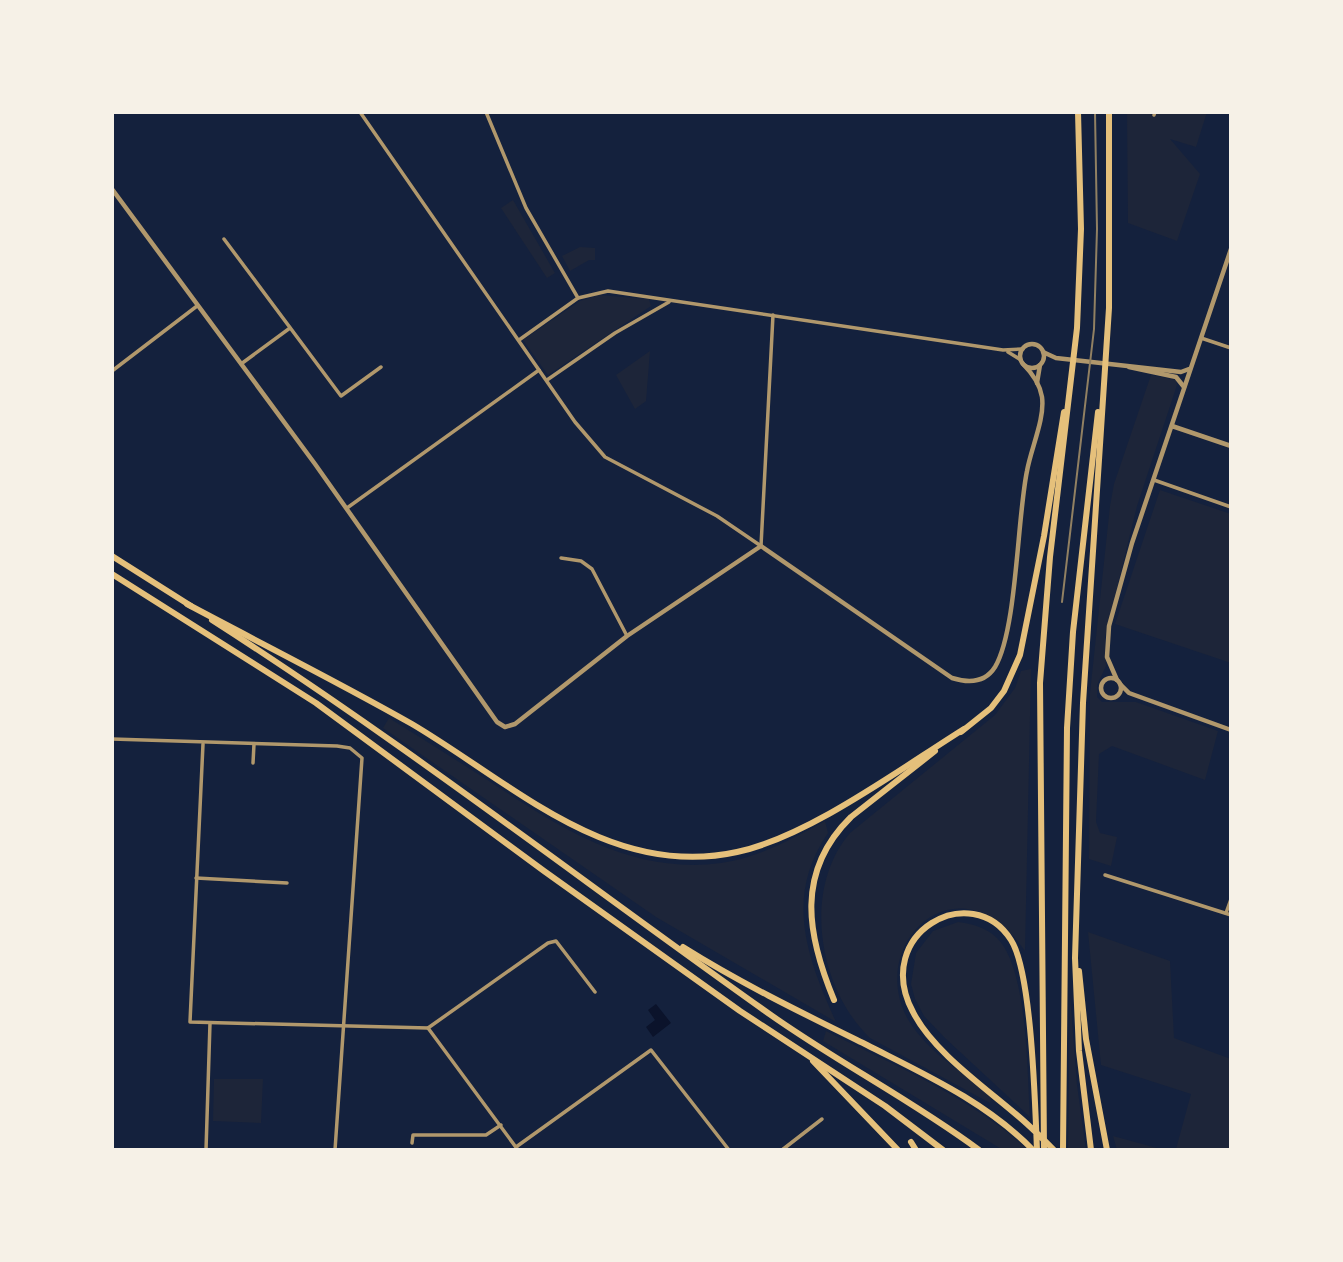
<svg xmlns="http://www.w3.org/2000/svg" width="1343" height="1262" viewBox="0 0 1343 1262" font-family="Cabin,sans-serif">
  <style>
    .green { fill: #1d2539 }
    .water { fill: #0b132b }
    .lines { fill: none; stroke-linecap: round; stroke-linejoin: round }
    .minor { stroke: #b1986c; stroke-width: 3.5 }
    .tertiary { stroke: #b1986c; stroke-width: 4.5 }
    .trunk { stroke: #e5c07b; stroke-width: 6 }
    .motorway { stroke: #e5c07b; stroke-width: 6 }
    .rail { stroke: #918062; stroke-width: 2 }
  </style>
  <rect width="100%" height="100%" fill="#14213d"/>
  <!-- green -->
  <g class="green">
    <polygon points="1127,112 1207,112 1196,147 1170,139 1200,174 1177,241 1128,223"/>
    <polygon points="513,200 555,273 547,278 501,208"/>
    <polygon points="580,247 595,248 595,260 589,260 570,271 562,256"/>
    <polygon points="598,295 649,299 651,306 548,375 523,340 580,301"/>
    <polygon points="650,351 646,401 635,409 616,375"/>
    <polygon points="1151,375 1176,380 1177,385 1137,506 1105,637 1106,666 1097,685 1097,697 1102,702 1136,702 1218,731 1205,780 1112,746 1099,754 1096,822 1100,833 1117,837 1111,866 1089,859 1090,693 1110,506 1114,484"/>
    <polygon points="1160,490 1231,514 1231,663 1115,624"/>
    <path d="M1031,669L1025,951C958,853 864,945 909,1021C928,1052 964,1074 992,1095L990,1103L870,1038C818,988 802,889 850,833L995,715L1015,688L1021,671Z"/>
    <path d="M389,718C423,739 456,760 489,781C560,828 632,875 721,863C758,858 792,839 825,821L828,833C784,897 807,958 836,1022L656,917L383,728Z"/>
    <path d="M958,922C972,924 986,927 997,938C1028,968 1027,1073 1030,1117L945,1038L924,1016L915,999L911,984L916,953L933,931Z"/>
    <polygon points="1088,932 1170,961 1174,1038 1231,1059 1231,1150 1170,1150 1176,1149 1191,1094 1101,1065"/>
    <polygon points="1070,994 1077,1085 1086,1150 1068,1148"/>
    <path d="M826,1031C895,1066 971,1097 1028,1150H1003L823,1041Z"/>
    <polygon points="214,1079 263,1079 261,1123 213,1121"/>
    <polygon points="1113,1136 1164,1150 1117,1150"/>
  </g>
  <!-- water -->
  <polygon class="water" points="656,1004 671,1023 653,1037 646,1027 655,1020 648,1010"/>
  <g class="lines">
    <!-- minor -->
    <g class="minor">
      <polyline points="360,112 575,422 605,457 717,516 761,546"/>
      <polyline points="486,112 526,208 578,298"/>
      <polyline points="1154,115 1155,112"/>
      <polyline points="224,239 341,396 381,367"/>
      <polyline points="1201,338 1231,348"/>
      <polyline points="519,340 578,298 608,291 1003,350 1023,349"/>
      <polyline points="1008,352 1021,360"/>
      <polyline points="241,364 290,328"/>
      <polyline points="112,371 197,306"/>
      <polyline points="547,380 615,333 669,302"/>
      <polyline points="1154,480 1231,507"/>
      <polyline points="347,508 539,370"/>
      <polyline points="761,546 773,315"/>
      <polyline points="561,558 581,561 592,569 627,636"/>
      <polyline points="112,739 337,746 350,748 362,758 335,1150"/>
      <polyline points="203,744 190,1022 428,1028 518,1150"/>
      <polyline points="253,763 254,744"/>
      <polyline points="1105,875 1231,915"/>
      <polyline points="196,878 287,883"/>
      <polyline points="1226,913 1231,899"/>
      <polyline points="428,1028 548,943 556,941 595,992"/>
      <polyline points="412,1143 413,1135 486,1135 501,1125"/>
      <polyline points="516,1147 651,1050 729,1150"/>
      <polyline points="206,1150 210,1023"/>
      <polyline points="782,1150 822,1119"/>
    </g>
    <!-- tertiary -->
    <g class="tertiary">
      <path d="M112,189L315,464L497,722L505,727L515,724L627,636L761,546L952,678C968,683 985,683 995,667C1017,630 1017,519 1027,471C1031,448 1045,419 1042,397C1040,384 1032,373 1023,364"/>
      <circle cx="1032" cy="356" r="12"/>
      <polyline points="1043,352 1056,358 1181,372 1189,369"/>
      <polyline points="1129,367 1176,377 1184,387"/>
      <polyline points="1037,383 1040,365"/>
      <polyline points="1172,426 1231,446"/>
      <circle cx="1111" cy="688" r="10"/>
      <polyline points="1117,680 1107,657 1109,626 1132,543 1231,249"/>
      <polyline points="1120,684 1129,693 1231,730"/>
    </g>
    <!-- trunk -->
    <g class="trunk">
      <polyline points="112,556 191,606"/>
      <polyline points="112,574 316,703 544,871 740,1011 885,1106 943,1150"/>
      <path d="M212,620C401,741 578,878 761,1008C831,1059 909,1098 979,1150"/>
      <path d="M683,947C742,984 804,1014 867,1045C926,1075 986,1102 1033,1150"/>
      <polyline points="813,1061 898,1150"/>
    </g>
    <!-- motorway -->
    <g class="motorway">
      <path d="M187,604C262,644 338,682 412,724C512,783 610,880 737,852C808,837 900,769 964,729"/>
      <polyline points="961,732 991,708 1004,691 1020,655 1044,536 1064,412"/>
      <polyline points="1079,971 1086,1039 1107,1150"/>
      <path d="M834,1000C807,935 795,872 851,817L935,751"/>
      <polyline points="911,1142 916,1150"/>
      <path d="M1037,1150C1035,1105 1032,973 1011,940C972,878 871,933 913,1012C934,1054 992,1092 1026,1123C1036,1132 1045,1141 1054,1150"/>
      <polyline points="1044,1150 1040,683 1050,557 1077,328 1081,229 1078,112"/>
      <polyline points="1063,1150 1067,728 1073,632 1098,412"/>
      <polyline points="1091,1150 1079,1051 1075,958 1083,703 1109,308 1109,112"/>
    </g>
    <!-- rail -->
    <polyline class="rail" points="1062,602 1094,329 1097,229 1095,112"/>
  </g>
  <!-- border -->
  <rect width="1343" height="1262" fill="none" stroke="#f6f1e7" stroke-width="228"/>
</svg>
